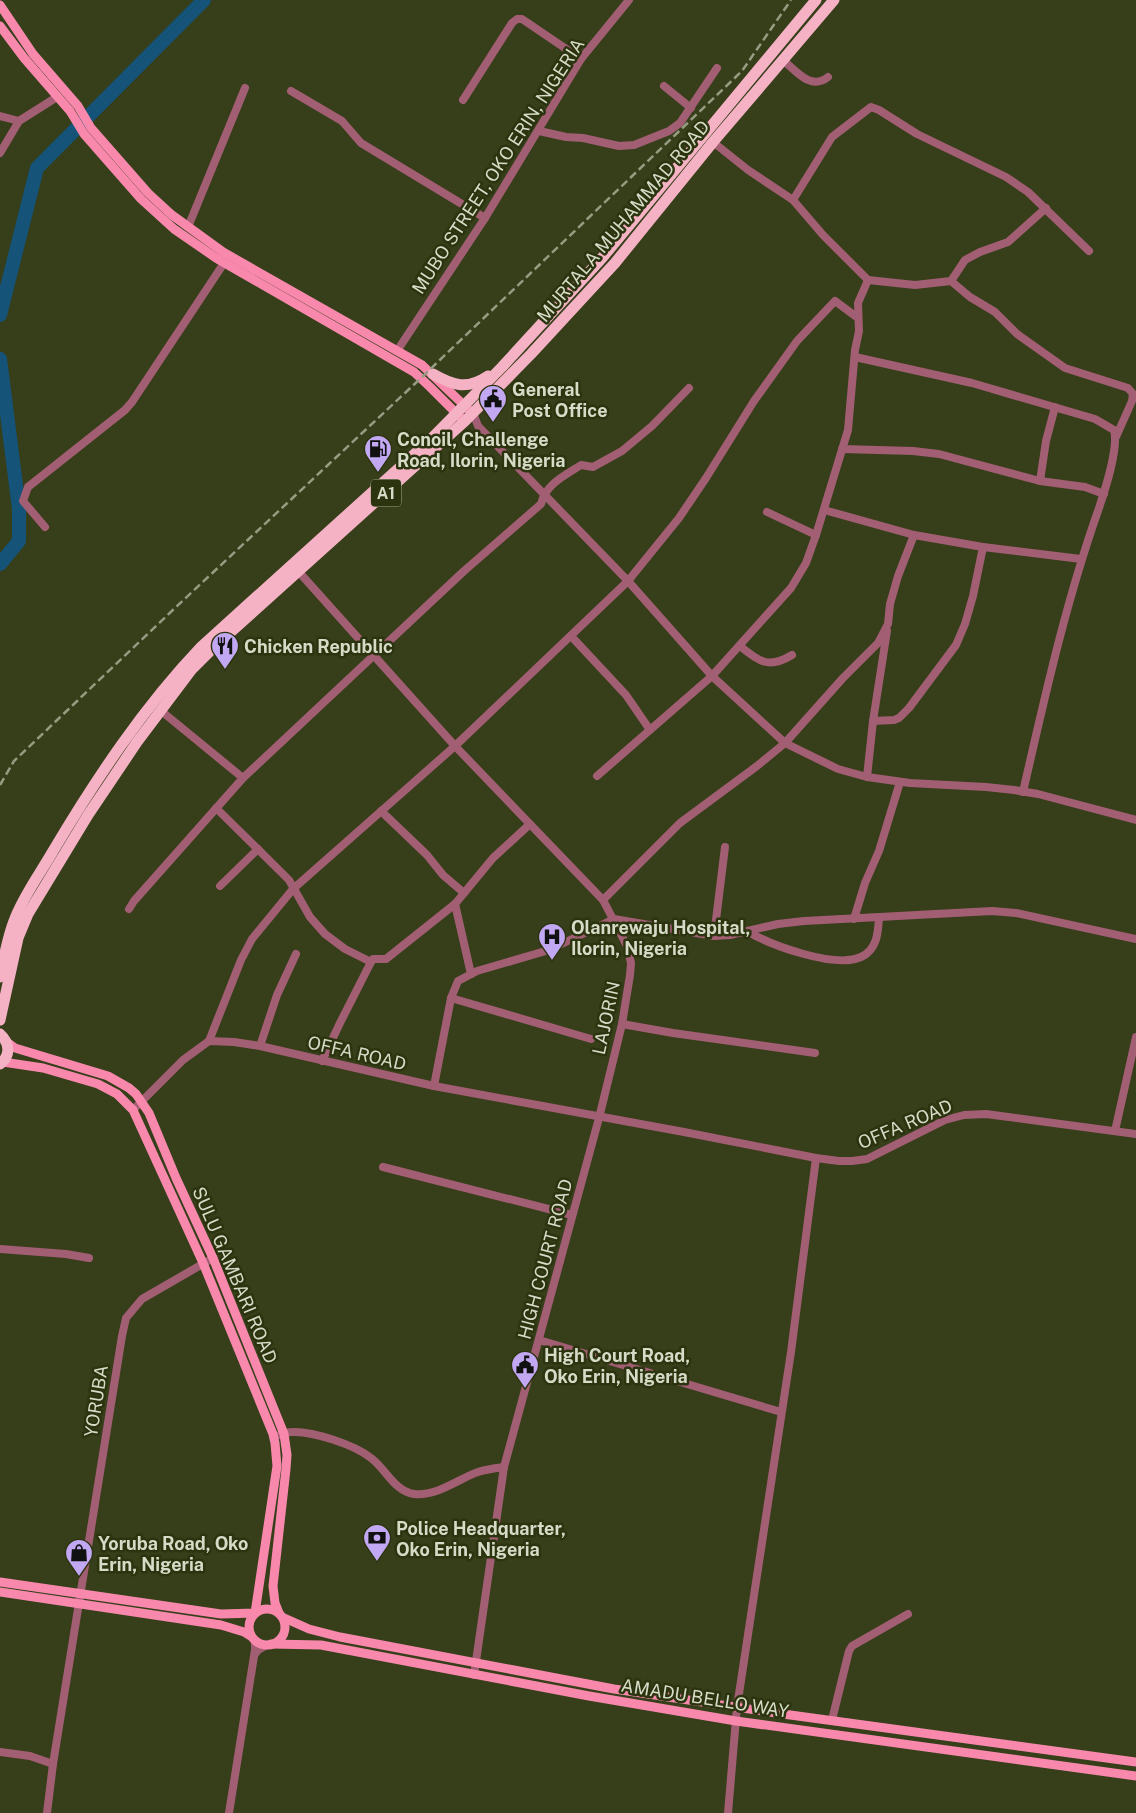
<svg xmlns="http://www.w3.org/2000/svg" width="1136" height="1813" viewBox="0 0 1136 1813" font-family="'Public Sans',sans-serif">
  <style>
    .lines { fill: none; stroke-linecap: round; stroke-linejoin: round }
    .river { stroke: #155379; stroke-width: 14 }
    .minor { stroke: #a25e73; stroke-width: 8 }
    .major { stroke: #f889ac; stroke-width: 9 }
    .highway { stroke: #f6b2c5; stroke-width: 11 }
    .rail { stroke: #959c81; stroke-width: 2.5; stroke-dasharray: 8 4; stroke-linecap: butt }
    .labels { text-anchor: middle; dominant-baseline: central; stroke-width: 5; stroke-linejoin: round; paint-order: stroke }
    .shield { fill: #2c340f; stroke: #a2a98f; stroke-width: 1 }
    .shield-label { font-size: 16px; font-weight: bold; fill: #d5dbc6 }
    .street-label { font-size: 18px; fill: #d5dbc6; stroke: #2c340f }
    .poi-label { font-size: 18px; font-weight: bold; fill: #d5dbc6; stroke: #2c340f; text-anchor: start }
  </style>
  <rect width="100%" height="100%" fill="#363e1a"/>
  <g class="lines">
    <!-- river -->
    <g class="river">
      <polyline points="0,315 37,168 204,0"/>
      <polyline points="0,359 19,509 19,541 0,564"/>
    </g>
    <!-- minor -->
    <g class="minor">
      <path d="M783,60C796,71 811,91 828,77"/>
      <polyline points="664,86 691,108"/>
      <polyline points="291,91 342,121 361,143 485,218"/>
      <polyline points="463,100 512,23 517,19 522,19 581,59"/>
      <polyline points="0,116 19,121 57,97"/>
      <polyline points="539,131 566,137 583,138 619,146 634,145 669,131 680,123 717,68"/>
      <polyline points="713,142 748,170 793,200 823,235 868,280 915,285 951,281 970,297 995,312 1017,334 1065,368 1128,388 1133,394 1132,401 1116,437"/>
      <polyline points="0,153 19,121"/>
      <polyline points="793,200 832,137 871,107 879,110 917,134 1006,177 1028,192 1089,251"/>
      <polyline points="188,227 245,88"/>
      <polyline points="951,281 965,260 980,252 1008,242 1046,208"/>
      <polyline points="397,351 485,218 581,59 629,0"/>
      <path d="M855,357L972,383L1095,419L1114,430C1119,448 1105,490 1099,508C1066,601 1045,696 1023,792"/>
      <polyline points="473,413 478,426 628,581 712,676 785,743 838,769 867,777 910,783 986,787 1014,790 1038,794 1136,820"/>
      <polyline points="842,449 913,451 939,454 1040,481 1085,487 1104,494"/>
      <polyline points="1040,481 1046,441 1055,407"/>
      <polyline points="824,510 914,535 983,547 1081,559"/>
      <polyline points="767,512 816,535"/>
      <polyline points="45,527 23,501 28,487 125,410 132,402 224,263"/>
      <polyline points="298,571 455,746 603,900 680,823 757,766 785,743 843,678 878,643 888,624 890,604 898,576 914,535"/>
      <polyline points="571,636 626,695 650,730"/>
      <path d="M740,646C759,662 769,669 792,655"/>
      <polyline points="160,710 243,778"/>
      <polyline points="873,721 894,720 899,718 909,708 956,645 965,624 973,596 983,547"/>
      <polyline points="597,776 712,676 791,588 806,563 816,535 848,430 855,350 859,331 858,303 868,280"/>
      <polyline points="867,777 873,721 887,631"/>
      <polyline points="216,808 289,880 310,917 325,934 345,949 371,962 373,959 386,959 455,904 493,858 530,824"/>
      <polyline points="381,811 427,855 443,875 464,893"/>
      <polyline points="220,886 258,849"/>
      <polyline points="455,904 471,974"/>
      <path d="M129,909L134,901L243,778L464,571L541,504C546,484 564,476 581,465L593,467L622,451L652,426L689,388"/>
      <polyline points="854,919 865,883 879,851 900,782"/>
      <path d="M747,931C770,945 835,969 861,957C877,950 878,933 879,918"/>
      <polyline points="714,936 725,847"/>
      <polyline points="451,998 591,1039"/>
      <polyline points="622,1024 673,1033 815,1053"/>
      <polyline points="209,1041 241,960 252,939 293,889 455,746 628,581 679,518 706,478 754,401 797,341 835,301 858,318"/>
      <polyline points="260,1046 277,995 296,954"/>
      <polyline points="322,1061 340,1023 371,962"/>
      <polyline points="434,1086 451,998 458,981 477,971 549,950 614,919 714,936 730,935 778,924 804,921 992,911 1016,913 1136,939"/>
      <polyline points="133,1110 183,1060 209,1041 234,1042 260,1046 434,1086 684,1132 816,1158 839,1161 852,1161 867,1159 945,1120 964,1115 986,1114 1136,1134"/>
      <polyline points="1115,1131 1136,1037"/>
      <polyline points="383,1167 572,1215"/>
      <polyline points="0,1249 66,1254 89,1258"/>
      <polyline points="539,1340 781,1412"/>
      <path d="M274,1437C279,1435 285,1432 292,1432C313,1431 355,1445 371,1458C386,1469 394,1491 414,1494C436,1497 458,1479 478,1472C487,1469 496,1468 504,1467"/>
      <polyline points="255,1654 258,1650 267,1645"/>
      <polyline points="474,1675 504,1467 599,1118 622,1024 630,975 631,963 627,946 603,900"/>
      <polyline points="832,1720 849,1651 852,1646 908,1614"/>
      <polyline points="0,1752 30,1756 53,1764"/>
      <polyline points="47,1813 53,1764 122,1336 126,1318 142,1299 213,1258"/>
      <polyline points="229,1813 255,1650 255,1640"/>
      <polyline points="728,1813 737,1707 791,1352 816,1158"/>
    </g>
    <!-- major -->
    <g class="major">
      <polyline points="0,5 33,54 78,106 91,128 148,193 172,215 223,252 422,365 469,410"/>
      <polyline points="0,26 24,58 70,111 84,134 141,199 174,229 216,258 414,372 430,387 461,418"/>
      <polyline points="7,1042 15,1048 108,1076 129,1088 136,1094 149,1113 176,1178 213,1258 284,1434 287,1455 286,1469 273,1586 275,1603 279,1613"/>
      <polyline points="0,1582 221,1614 255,1613 277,1466 275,1443 273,1434 203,1263 133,1110 117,1094 98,1084 43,1068 3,1062"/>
      <polyline points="0,1592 221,1625 244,1632 252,1637"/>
      <circle cx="267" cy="1627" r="18"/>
      <polyline points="282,1617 309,1629 340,1637 614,1689 783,1714 1136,1762"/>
      <polyline points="271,1644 321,1645 589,1696 736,1721 1136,1776"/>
    </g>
    <!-- highway -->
    <g class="highway">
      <path d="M433,374C454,386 467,390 488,376"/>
      <path d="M0,977C4,958 7,939 14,921C23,896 40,874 53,851C96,779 143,708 201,647L430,440L502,367L602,258L816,0"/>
      <polyline points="0,1020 18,938 28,914 88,815 137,742 192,669 213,648 465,421 531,354 615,263 713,142 834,0"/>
      <path d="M0,1034C10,1043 11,1056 0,1064"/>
    </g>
    <!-- rail -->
    <polyline class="rail" points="0,785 14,761 176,607 421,378 742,71 791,0"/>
  </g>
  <!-- icons -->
  <defs>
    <symbol id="civic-pin" viewBox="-11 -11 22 30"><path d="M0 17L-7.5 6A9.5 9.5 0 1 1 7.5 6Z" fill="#c2a7f2" stroke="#2c340f"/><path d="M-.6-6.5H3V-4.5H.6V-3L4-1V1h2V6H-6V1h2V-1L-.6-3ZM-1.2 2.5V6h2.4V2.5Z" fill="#111"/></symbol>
    <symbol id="fuel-pin" viewBox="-11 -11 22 30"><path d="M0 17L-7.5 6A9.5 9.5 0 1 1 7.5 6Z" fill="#c2a7f2" stroke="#2c340f"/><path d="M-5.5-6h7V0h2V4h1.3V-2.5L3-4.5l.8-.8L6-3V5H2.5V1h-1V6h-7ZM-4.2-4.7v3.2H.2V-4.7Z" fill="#111"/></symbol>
    <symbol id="restaurant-pin" viewBox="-11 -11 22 30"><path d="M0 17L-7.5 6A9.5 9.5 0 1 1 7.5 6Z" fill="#c2a7f2" stroke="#2c340f"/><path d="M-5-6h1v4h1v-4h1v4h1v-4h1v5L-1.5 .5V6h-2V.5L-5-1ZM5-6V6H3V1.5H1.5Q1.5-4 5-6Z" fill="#111"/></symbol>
    <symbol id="hospital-pin" viewBox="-11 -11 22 30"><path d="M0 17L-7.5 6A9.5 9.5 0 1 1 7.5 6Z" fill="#c2a7f2" stroke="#2c340f"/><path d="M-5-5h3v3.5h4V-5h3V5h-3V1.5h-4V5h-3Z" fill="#111"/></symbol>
    <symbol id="bank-pin" viewBox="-11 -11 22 30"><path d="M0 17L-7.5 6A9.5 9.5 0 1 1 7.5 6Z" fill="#c2a7f2" stroke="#2c340f"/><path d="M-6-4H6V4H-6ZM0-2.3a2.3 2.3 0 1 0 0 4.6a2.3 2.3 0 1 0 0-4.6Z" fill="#111"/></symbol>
    <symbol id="shop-pin" viewBox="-11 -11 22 30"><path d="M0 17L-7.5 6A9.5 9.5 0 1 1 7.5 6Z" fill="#c2a7f2" stroke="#2c340f"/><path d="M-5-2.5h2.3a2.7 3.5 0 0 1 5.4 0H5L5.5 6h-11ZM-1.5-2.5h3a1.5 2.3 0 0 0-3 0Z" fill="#111"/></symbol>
  </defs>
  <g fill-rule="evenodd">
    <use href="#civic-pin" x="477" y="383" width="32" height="43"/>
    <use href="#fuel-pin" x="362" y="433" width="32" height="43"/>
    <use href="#restaurant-pin" x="209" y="630" width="32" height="43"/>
    <use href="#hospital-pin" x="536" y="921" width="32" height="43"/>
    <use href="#civic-pin" x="509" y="1349" width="32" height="43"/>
    <use href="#bank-pin" x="361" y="1522" width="32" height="43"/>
    <use href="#shop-pin" x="63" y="1537" width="32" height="43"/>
  </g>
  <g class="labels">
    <!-- shield labels -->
    <rect class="shield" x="371" y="479.5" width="30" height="27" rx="4"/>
    <g class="shield-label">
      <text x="386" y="493">A1</text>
    </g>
    <!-- street labels -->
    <g class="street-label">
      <text transform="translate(498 166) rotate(-57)">MUBO STREET, OKO ERIN, NIGERIA</text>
      <text transform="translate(623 221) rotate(-50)">MURTALA MUHAMMAD ROAD</text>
      <text transform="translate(606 1018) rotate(-78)">LAJORIN</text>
      <text transform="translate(357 1053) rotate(13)">OFFA ROAD</text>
      <text transform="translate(905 1124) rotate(-23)">OFFA ROAD</text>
      <text transform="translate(545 1259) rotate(-75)">HIGH COURT ROAD</text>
      <text transform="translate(235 1275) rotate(67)">SULU GAMBARI ROAD</text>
      <text transform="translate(96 1401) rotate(-81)">YORUBA</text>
      <text transform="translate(705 1698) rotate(9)">AMADU BELLO WAY</text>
    </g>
    <!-- poi labels -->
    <g class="poi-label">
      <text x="512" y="389">General<tspan x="512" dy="21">Post Office</tspan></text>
      <text x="397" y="439">Conoil, Challenge<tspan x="397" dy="21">Road, Ilorin, Nigeria</tspan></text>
      <text x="244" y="646">Chicken Republic</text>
      <text x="571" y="927">Olanrewaju Hospital,<tspan x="571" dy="21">Ilorin, Nigeria</tspan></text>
      <text x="544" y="1355">High Court Road,<tspan x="544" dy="21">Oko Erin, Nigeria</tspan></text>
      <text x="396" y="1528">Police Headquarter,<tspan x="396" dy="21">Oko Erin, Nigeria</tspan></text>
      <text x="98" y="1543">Yoruba Road, Oko<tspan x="98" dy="21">Erin, Nigeria</tspan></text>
    </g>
  </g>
</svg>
